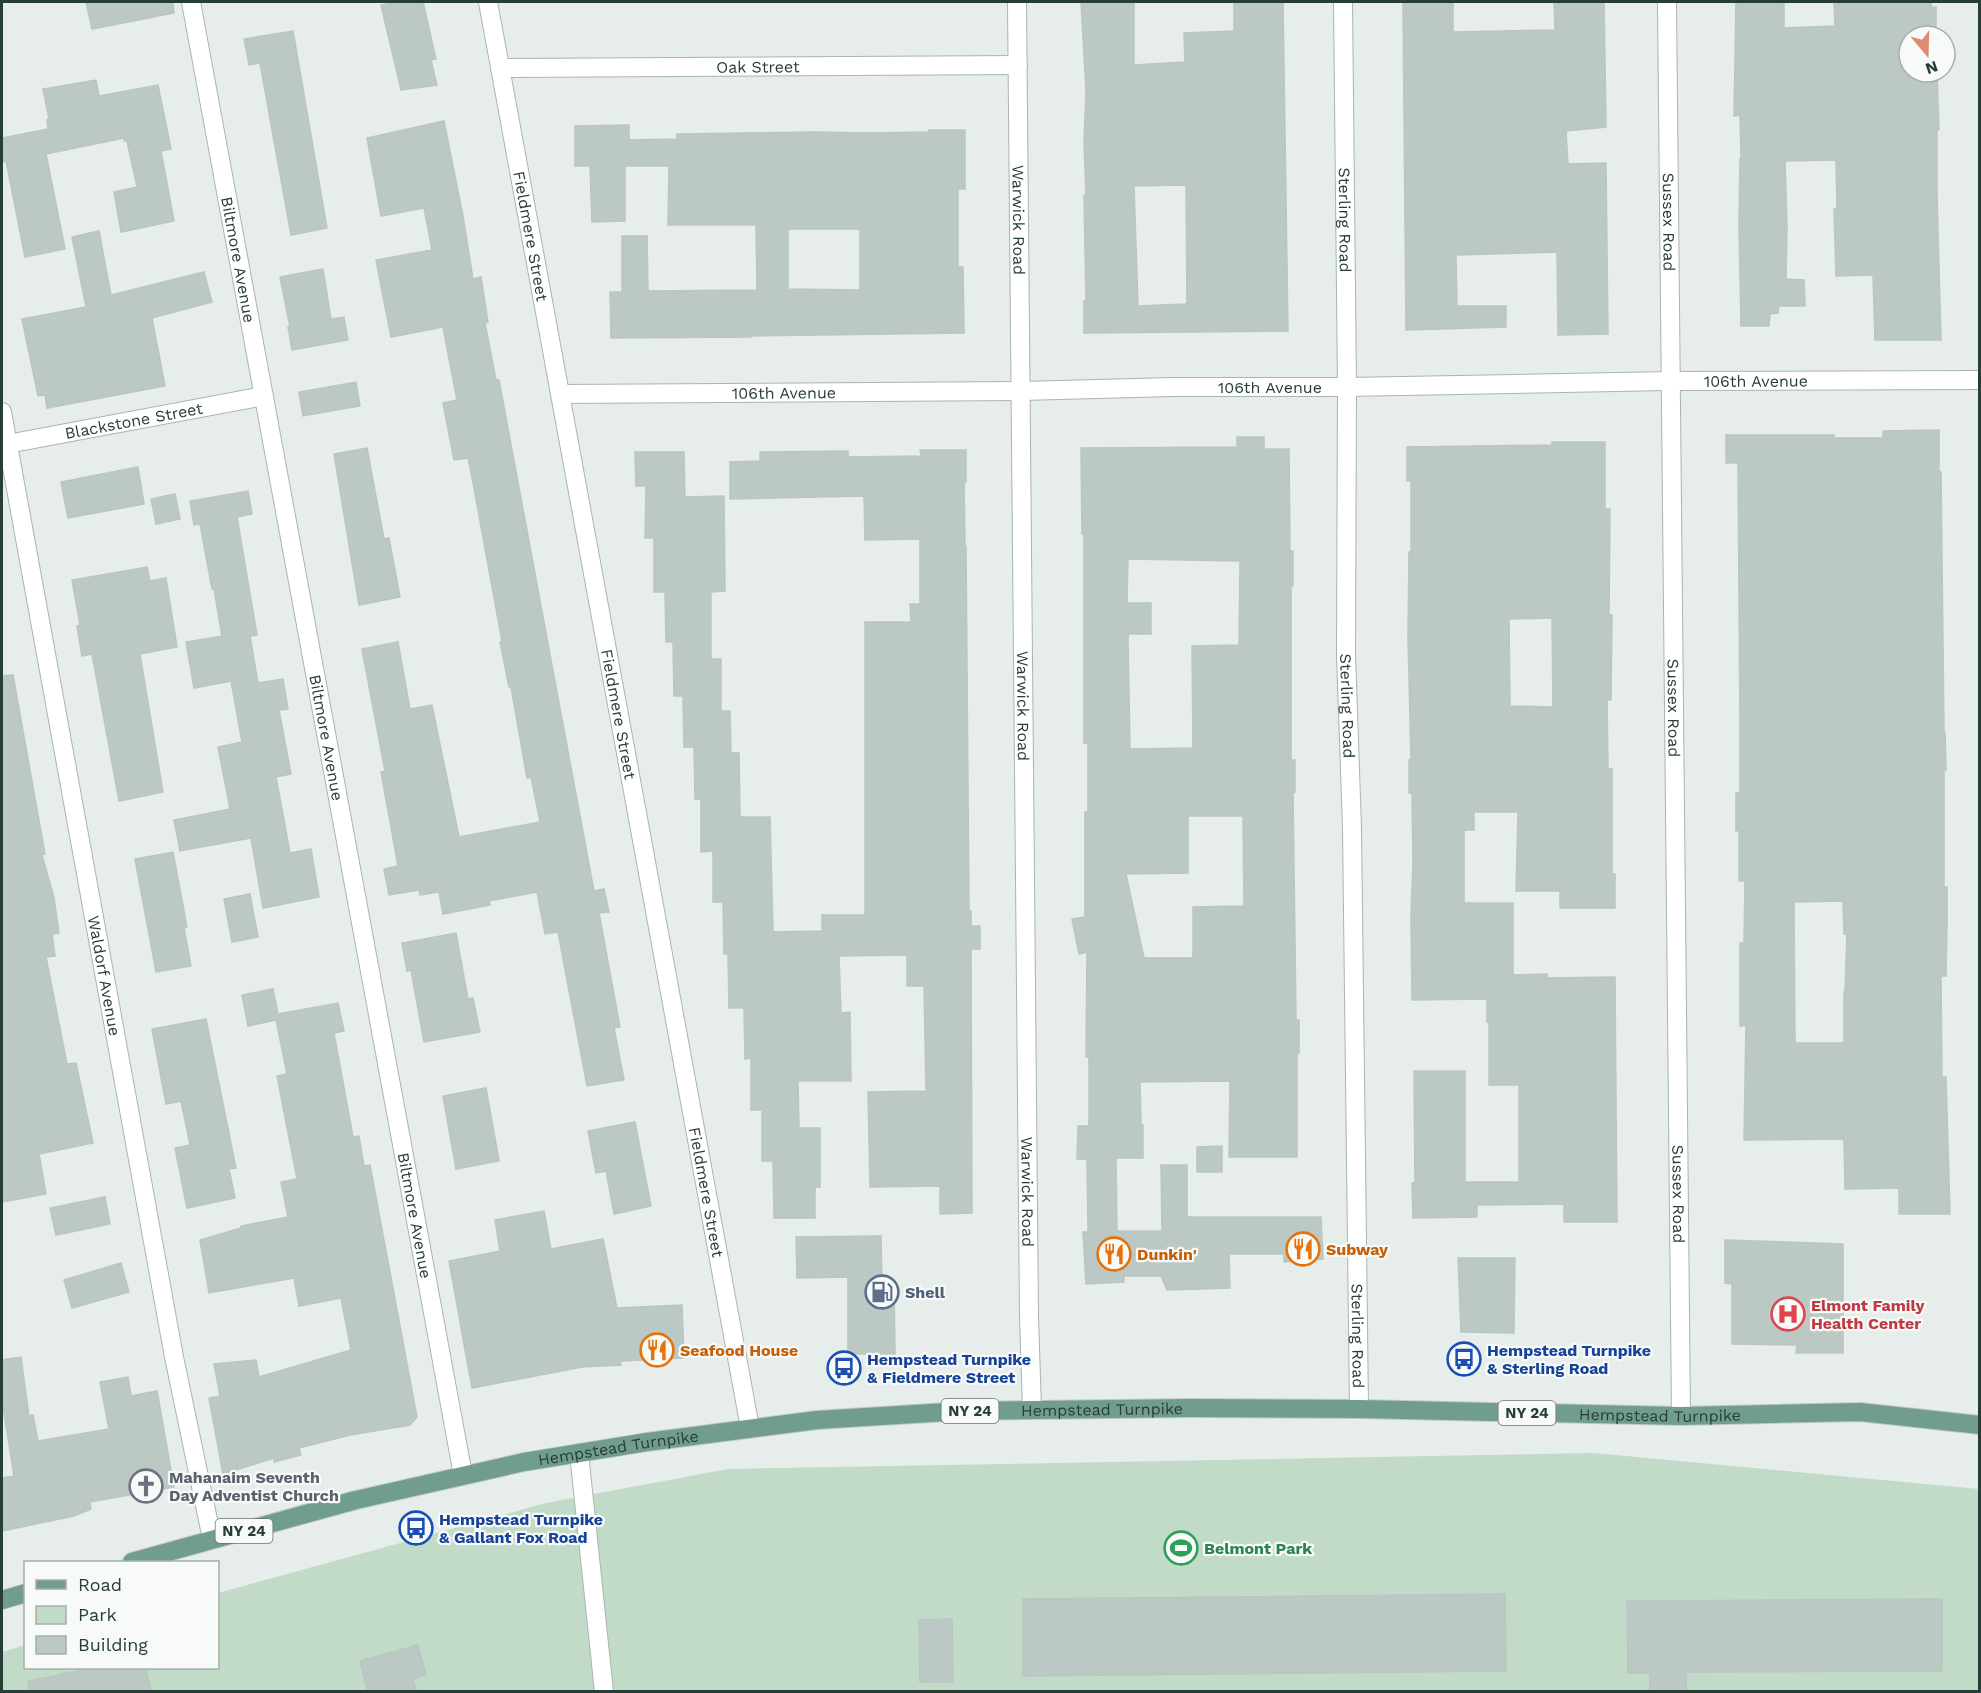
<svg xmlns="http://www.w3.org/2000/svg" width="1981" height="1693" viewBox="0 0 1981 1693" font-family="'Work Sans',sans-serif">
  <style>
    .green { fill: #c2dbc9 }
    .building { fill: #bcc8c3; stroke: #b9c6c1; stroke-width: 1.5; fill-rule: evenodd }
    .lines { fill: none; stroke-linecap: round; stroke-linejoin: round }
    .minor-casing { stroke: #a9b5b1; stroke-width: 20 }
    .primary-casing { stroke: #c3c9c7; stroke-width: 20 }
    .minor { stroke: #fff; stroke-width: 18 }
    .primary { stroke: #719d91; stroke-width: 18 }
    .labels { text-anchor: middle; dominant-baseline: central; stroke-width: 4.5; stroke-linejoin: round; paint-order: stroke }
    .shield { fill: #f7faf8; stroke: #657671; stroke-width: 1.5 }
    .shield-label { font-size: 15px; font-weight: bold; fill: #273e37 }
    .street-label { font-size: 16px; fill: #273e37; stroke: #f7faf8 }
    .food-label { font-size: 16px; font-weight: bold; fill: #c56008; stroke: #f7faf8; text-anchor: start }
    .service-label { font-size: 16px; font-weight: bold; fill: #4e5e75; stroke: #f7faf8; text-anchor: start }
    .health-label { font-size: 16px; font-weight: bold; fill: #be3a42; stroke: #f7faf8; text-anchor: start }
    .transit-label { font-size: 16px; font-weight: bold; fill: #164399; stroke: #f7faf8; text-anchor: start }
    .worship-label { font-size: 16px; font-weight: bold; fill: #5b616d; stroke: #f7faf8; text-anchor: start }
    .leisure-label { font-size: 16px; font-weight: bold; fill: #27864d; stroke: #f7faf8; text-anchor: start }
  </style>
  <rect width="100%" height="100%" fill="#e6edea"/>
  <!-- green -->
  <polygon class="green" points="1594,1453 1979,1489 1979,1691 2,1692 2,1652 25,1645 26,1668 218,1668 218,1593 546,1503 728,1469"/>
  <!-- building -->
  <g class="building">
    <polygon points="86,2 173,2 174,13 92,29"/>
    <polygon points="397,2 423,2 436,59 431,60 437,85 401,90 381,5"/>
    <path d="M1081,2H1134V65L1185,62L1184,33L1234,31V2H1283L1288,331L1084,333V301H1086L1084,195H1086L1084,143L1086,91ZM1186,185L1187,303L1186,304L1138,306L1134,186Z"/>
    <polygon points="1403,2 1453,2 1453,32 1555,30 1554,2 1604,2 1606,127 1566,131 1568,164 1606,163 1608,334 1558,335 1557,252 1456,255 1457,306 1506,306 1506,327 1406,330"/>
    <polygon points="1736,2 1784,2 1784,28 1835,26 1834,2 1931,2 1932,8 1936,7 1936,36 1909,36 1909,72 1937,72 1939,130 1937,130 1937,193 1941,340 1875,340 1873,275 1836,276 1834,209 1837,209 1836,160 1785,161 1787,227 1786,279 1804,280 1805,306 1779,306 1778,313 1770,314 1769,326 1741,326 1739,224 1740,159 1741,159 1740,115 1734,116"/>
    <polygon points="293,31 327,228 291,235 260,63 249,65 244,39"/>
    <polygon points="96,80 99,96 158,85 171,149 161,151 174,221 121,232 114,192 137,187 127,141 124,141 124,138 46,154 65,249 25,257 6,161 2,162 2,138 48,129 47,120 49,119 43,89"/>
    <polygon points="444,121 463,216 473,279 481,277 488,322 485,323 496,380 499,380 594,891 604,889 609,912 599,913 620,1027 614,1028 624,1080 587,1086 558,932 545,934 537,892 489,901 490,905 443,914 439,892 420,895 419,890 389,895 384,869 398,866 381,772 385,771 362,649 398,642 410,709 432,705 459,837 540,822 531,777 527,778 511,687 509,687 500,642 502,641 471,472 468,458 454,460 443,403 457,400 443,327 391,337 376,260 432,250 424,208 381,216 367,138"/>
    <path d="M629,125V140L677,139V134L816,132L868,133L929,132V130H965V189H958V267H963L964,333L751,336V337L611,338L610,292H622V236H647L648,291L757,290L756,225H668L669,166H625V221L592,222L590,166H575V126ZM788,229H860V290L788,289Z"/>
    <polygon points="99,231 111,295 204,272 212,302 152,318 165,386 47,408 45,395 38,396 22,319 86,307 72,237"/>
    <polygon points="323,269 331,319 344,317 348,340 292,350 288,327 290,327 280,277"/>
    <polygon points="356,382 360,406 303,416 299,392"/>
    <path d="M1939,430V472H1941L1944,732H1945L1946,770H1944V887H1947V924L1946,976H1941L1942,1077H1946L1950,1214H1899V1188L1845,1189L1844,1141L1842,1139L1744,1140L1746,1025L1740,1026V943H1744L1745,881H1739V830L1736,831V793H1740V725L1738,463H1726V435H1834V438H1883V431ZM1843,901L1844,934H1847L1845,992H1844V1043H1795L1794,902Z"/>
    <path d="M1237,437H1264V449H1289L1290,551H1293V586H1291V760H1295V792H1293L1296,1020H1299V1053H1297V1157H1229L1230,1081L1140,1082L1141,1125H1143V1158H1116L1117,1231H1162L1161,1165H1187V1217H1321L1323,1259L1284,1262V1254H1229L1230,1288L1167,1290L1161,1276H1124V1282L1086,1284L1083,1232H1088L1087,1159H1077L1078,1126H1089V1057H1086L1087,952L1079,954L1072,919L1085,917V812H1088V743H1084V534H1082L1081,448L1237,447ZM1128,559L1240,561L1239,645L1192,646L1193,748L1130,749L1128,639L1129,634H1151V603H1127ZM1188,816H1243L1244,906L1193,907V958H1144L1126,874L1188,873Z"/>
    <path d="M1552,442H1605V509H1610L1609,615H1612L1611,700H1607L1608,769H1612V874H1615V908H1560V891H1516L1518,812H1474V830H1464V903H1513V975L1547,974V978L1615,977L1617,1222H1564V1204L1477,1205V1217L1413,1218L1412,1183H1415L1414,1071H1465V1182H1519V1085H1489V1022H1487V999L1412,1000L1411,915L1413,863L1412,793H1409V760H1411L1408,636L1409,552H1411V481H1407V447L1552,445ZM1552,618L1553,707L1510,706L1509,619Z"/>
    <polygon points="367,448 384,539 389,538 400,597 359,605 334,454"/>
    <polygon points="920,450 966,450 966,482 964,482 965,546 966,546 969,911 971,911 971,926 980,926 980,949 971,949 972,1213 940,1214 940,1186 870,1187 868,1092 926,1091 924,986 907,986 907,955 839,956 841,1013 850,1012 851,1081 798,1081 799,1128 820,1128 820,1187 815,1187 815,1218 774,1218 773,1161 762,1161 762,1110 751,1110 751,1058 745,1059 744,1008 729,1008 728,954 724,954 723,902 713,902 713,851 701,852 701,799 695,799 694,747 684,747 683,696 674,696 673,642 666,642 665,592 654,592 654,538 645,538 646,486 636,486 635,452 684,452 685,497 724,496 725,591 711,592 711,659 721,659 721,711 730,711 731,753 739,753 740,817 770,817 773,932 822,931 822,915 865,915 865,622 911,622 910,604 920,604 920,539 865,540 864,496 730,499 730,462 760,461 760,452 848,451 848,457 921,456"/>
    <polygon points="138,467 144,504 68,518 61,482"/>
    <polygon points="248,491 252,514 237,517 257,635 250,636 258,683 283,679 288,709 279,710 291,774 276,777 290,853 311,849 319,897 263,908 251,838 180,851 174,820 230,809 218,747 242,742 231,681 194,688 186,642 222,636 214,589 212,589 200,524 194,525 190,501"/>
    <polygon points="175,494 180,519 156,524 151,499"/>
    <polygon points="147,567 150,581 166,578 177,647 140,654 163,792 119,801 92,654 82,656 77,626 80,625 72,580"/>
    <polygon points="13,675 45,854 42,855 54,898 59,933 52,934 55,956 46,957 67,1064 76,1063 93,1143 39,1154 46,1194 2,1202 2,676"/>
    <polygon points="173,852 187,927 184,928 191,966 156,972 135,859"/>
    <polygon points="250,894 258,937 232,942 224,899"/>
    <polygon points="456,933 468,999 473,998 480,1032 424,1042 411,970 407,971 402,943"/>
    <polygon points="273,989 278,1014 338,1003 344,1031 334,1033 353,1137 359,1136 364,1166 370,1165 417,1417 410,1425 350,1435 299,1448 301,1455 274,1462 274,1458 223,1474 209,1398 220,1396 214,1364 256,1360 259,1377 351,1350 341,1298 299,1306 294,1278 209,1293 200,1240 241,1228 241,1226 288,1217 281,1182 297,1179 277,1076 287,1074 276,1020 248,1026 242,995"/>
    <polygon points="206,1019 236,1168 229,1169 235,1198 187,1208 175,1148 190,1145 181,1101 166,1104 152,1029"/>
    <polygon points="486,1088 499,1161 456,1169 443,1096"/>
    <polygon points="635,1122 651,1206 614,1214 606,1171 596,1173 588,1131"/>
    <polygon points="1222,1146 1222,1172 1197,1172 1197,1147"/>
    <polygon points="105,1197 110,1224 56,1235 50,1208"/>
    <polygon points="544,1211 551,1249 603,1239 617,1308 682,1305 684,1358 620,1361 621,1365 582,1367 472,1388 449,1261 500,1251 495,1220"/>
    <polygon points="881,1236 882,1282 894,1282 895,1354 848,1354 848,1277 797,1278 796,1237"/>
    <polygon points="1725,1240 1843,1244 1843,1353 1796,1353 1797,1345 1732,1344 1732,1284 1725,1283"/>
    <polygon points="1458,1258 1515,1258 1514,1333 1461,1332"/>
    <polygon points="121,1263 129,1292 72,1308 64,1280"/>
    <polygon points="21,1357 29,1416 33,1415 38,1441 109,1429 100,1382 128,1377 131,1396 157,1391 174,1487 90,1502 91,1509 74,1516 2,1531 2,1478 14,1476 2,1401 2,1360"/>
    <polygon points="1505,1594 1506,1671 1023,1676 1023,1599"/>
    <polygon points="1942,1599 1942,1671 1686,1672 1686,1692 1650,1692 1650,1673 1628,1673 1627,1601"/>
    <polygon points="952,1619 953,1682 920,1682 919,1620"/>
    <polygon points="418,1645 426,1675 413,1679 417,1692 368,1692 360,1661"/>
    <polygon points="93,1668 146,1668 151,1692 29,1692 28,1681"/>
  </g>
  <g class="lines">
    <defs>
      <g id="minor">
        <path id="s1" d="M191,2L463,1475"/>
        <path id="s2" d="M488,2L750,1428"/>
        <path id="s3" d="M1017,2L1029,1317L1032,1409"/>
        <path id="s4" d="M1343,2L1347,387L1346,654L1352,828L1359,1409"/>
        <path id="s5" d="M1667,2L1681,1416"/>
        <path id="s6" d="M500,68L1018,65"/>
        <path id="s7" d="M560,394L1021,391L1173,387H1347L1669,381L1980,380"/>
        <path id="s8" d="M2,412L174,1357L212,1539"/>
        <path id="s9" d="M2,445L264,396"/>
        <polyline points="579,1453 604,1692"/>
      </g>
      <g id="primary">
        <path id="s10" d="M132,1562L356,1500L524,1462L647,1442L817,1420L963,1411L1190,1408L1359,1409L1681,1416L1860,1412L1980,1425"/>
        <polyline points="2,1600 26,1593"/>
      </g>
    </defs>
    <!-- minor casing -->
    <use href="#minor" class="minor-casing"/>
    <!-- primary casing -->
    <use href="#primary" class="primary-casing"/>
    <!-- minor -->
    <use href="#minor" class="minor"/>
    <!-- primary -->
    <use href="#primary" class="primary"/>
  </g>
  <!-- icons -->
  <defs>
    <symbol id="restaurant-ring" viewBox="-11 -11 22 22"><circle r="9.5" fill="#f7faf8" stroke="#e8710a" stroke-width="1.5"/><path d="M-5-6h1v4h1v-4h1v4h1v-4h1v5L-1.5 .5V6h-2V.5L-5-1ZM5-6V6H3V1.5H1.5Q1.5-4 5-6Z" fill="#e8710a"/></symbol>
    <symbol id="fuel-ring" viewBox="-11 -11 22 22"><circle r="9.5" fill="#f7faf8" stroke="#5c6f8a" stroke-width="1.5"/><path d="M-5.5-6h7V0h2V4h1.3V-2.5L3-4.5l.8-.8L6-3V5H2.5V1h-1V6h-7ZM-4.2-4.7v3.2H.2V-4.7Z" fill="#5c6f8a"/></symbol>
    <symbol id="hospital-ring" viewBox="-11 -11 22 22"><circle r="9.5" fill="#f7faf8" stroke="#e0444e" stroke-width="1.5"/><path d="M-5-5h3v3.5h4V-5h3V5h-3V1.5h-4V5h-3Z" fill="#e0444e"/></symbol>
    <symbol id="bus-ring" viewBox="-11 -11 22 22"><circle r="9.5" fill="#f7faf8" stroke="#1a4fb4" stroke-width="1.5"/><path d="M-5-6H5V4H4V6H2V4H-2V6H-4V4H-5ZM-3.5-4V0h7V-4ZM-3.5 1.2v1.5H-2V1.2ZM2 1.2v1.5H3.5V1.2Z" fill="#1a4fb4"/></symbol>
    <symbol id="church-ring" viewBox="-11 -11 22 22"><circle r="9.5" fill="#f7faf8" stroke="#6b7280" stroke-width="1.5"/><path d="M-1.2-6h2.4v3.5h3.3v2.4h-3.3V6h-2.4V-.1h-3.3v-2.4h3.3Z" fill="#6b7280"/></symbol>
    <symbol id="stadium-ring" viewBox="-11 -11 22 22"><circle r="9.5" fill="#f7faf8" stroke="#2e9e5b" stroke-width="1.5"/><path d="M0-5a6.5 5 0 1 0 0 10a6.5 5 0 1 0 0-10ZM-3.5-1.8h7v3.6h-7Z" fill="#2e9e5b"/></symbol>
  </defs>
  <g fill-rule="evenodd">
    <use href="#restaurant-ring" x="1284" y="1230" width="38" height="38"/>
    <use href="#restaurant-ring" x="1095" y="1235" width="38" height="38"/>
    <use href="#fuel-ring" x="863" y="1273" width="38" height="38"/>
    <use href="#hospital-ring" x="1769" y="1295" width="38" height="38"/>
    <use href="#restaurant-ring" x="638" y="1331" width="38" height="38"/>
    <use href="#bus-ring" x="1445" y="1340" width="38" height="38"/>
    <use href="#bus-ring" x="825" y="1349" width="38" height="38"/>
    <use href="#church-ring" x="127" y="1467" width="38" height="38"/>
    <use href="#bus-ring" x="397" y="1509" width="38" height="38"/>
    <use href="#stadium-ring" x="1162" y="1529" width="38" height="38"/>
  </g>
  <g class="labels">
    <!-- shield labels -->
    <g class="shield">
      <rect x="941.5" y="1399" width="57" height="24" rx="4.5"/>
      <rect x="1498.5" y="1401" width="57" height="24" rx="4.5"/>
      <rect x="215.5" y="1519" width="57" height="24" rx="4.5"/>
    </g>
    <g class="shield-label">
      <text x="970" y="1411">NY 24</text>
      <text x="1527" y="1413">NY 24</text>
      <text x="244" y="1531">NY 24</text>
    </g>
    <!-- street labels -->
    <g class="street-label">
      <text stroke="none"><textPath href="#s6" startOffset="258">Oak Street</textPath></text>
      <text stroke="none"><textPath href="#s3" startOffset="218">Warwick Road</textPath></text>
      <text stroke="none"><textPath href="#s4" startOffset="218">Sterling Road</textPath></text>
      <text stroke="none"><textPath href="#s5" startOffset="220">Sussex Road</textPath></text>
      <text stroke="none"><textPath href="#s2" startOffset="238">Fieldmere Street</textPath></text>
      <text stroke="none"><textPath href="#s1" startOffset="262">Biltmore Avenue</textPath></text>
      <text stroke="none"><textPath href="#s7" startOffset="1196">106th Avenue</textPath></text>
      <text stroke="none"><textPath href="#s7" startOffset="710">106th Avenue</textPath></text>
      <text stroke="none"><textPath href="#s7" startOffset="224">106th Avenue</textPath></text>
      <text stroke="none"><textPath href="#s9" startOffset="134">Blackstone Street</textPath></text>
      <text stroke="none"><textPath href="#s3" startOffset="704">Warwick Road</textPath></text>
      <text stroke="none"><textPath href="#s4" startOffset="704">Sterling Road</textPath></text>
      <text stroke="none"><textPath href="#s5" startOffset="706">Sussex Road</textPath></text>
      <text stroke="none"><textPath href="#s2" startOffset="724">Fieldmere Street</textPath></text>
      <text stroke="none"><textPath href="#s1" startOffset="748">Biltmore Avenue</textPath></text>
      <text stroke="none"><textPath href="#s8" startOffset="573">Waldorf Avenue</textPath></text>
      <text stroke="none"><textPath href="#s3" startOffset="1190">Warwick Road</textPath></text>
      <text stroke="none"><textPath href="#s2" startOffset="1210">Fieldmere Street</textPath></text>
      <text stroke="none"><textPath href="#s5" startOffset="1192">Sussex Road</textPath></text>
      <text stroke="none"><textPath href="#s1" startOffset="1234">Biltmore Avenue</textPath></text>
      <text stroke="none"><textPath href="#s4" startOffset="1334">Sterling Road</textPath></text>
      <text stroke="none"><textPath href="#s10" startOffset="986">Hempstead Turnpike</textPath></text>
      <text stroke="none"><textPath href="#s10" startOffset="1544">Hempstead Turnpike</textPath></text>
      <text stroke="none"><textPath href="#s10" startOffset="500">Hempstead Turnpike</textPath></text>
    </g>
    <!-- food labels -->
    <g class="food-label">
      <text x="1326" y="1249">Subway</text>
      <text x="1137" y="1254">Dunkin'</text>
      <text x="680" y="1350">Seafood House</text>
    </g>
    <!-- service labels -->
    <g class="service-label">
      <text x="905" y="1292">Shell</text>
    </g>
    <!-- health labels -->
    <g class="health-label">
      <text x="1811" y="1305">Elmont Family<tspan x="1811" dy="18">Health Center</tspan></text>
    </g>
    <!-- transit labels -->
    <g class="transit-label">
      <text x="1487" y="1350">Hempstead Turnpike<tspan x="1487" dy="18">&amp; Sterling Road</tspan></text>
      <text x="867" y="1359">Hempstead Turnpike<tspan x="867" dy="18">&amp; Fieldmere Street</tspan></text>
      <text x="439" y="1519">Hempstead Turnpike<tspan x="439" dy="18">&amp; Gallant Fox Road</tspan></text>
    </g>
    <!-- worship labels -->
    <g class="worship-label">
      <text x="169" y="1477">Mahanaim Seventh<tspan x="169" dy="18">Day Adventist Church</tspan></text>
    </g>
    <!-- leisure labels -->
    <g class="leisure-label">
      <text x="1204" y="1548">Belmont Park</text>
    </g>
  </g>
  <!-- border -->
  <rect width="1981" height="1693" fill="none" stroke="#273e37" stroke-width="6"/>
  <!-- legend -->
  <rect x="24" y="1561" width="195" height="108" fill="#f7faf8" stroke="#a4afab" stroke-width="1.5"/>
  <rect x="36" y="1580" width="30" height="9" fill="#719d91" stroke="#a4afab" stroke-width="1.5"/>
  <text x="78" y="1591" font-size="18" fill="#273e37">Road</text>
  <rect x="36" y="1606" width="30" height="18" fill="#c2dbc9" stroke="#a4afab" stroke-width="1.5"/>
  <text x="78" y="1621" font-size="18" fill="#273e37">Park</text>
  <rect x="36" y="1636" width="30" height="18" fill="#bcc8c3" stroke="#a4afab" stroke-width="1.5"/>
  <text x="78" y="1651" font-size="18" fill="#273e37">Building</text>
  <!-- north arrow -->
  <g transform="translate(1927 54) rotate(161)"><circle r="28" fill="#f7faf8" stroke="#a4afab" stroke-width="1.5"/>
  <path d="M0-4.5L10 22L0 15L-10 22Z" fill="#e18a71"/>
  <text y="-9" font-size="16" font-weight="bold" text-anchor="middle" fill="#273e37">N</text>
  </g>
</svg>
